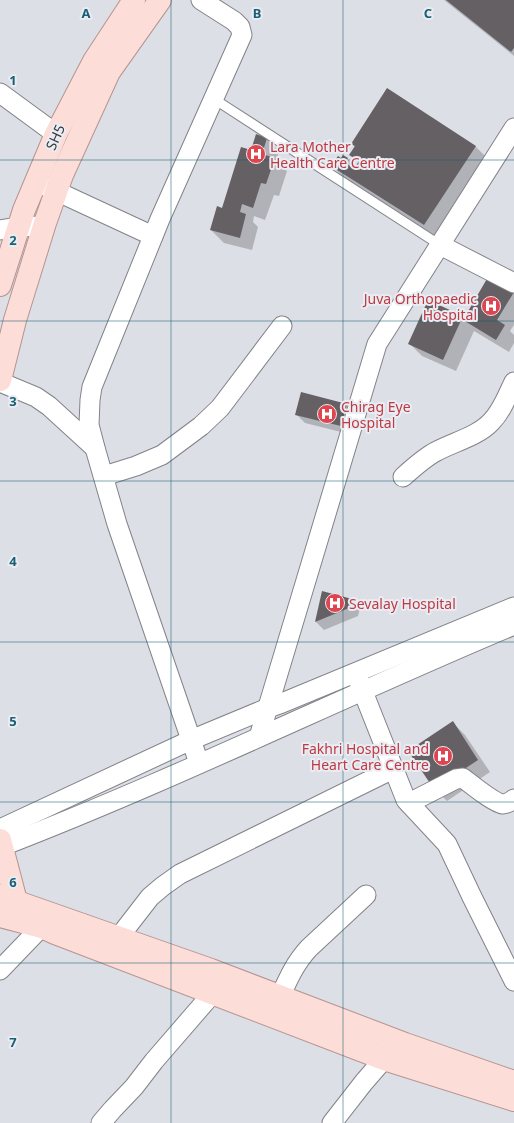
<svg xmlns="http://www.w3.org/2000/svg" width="514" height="1123" viewBox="0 0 514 1123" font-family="'Noto Sans',sans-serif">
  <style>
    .shadow { fill: #0003 }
    .building { fill: #656064 }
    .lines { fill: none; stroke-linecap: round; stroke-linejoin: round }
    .service-casing { stroke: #828389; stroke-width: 11 }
    .minor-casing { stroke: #828389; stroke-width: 21 }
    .primary-casing { stroke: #b69490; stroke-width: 24 }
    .service { stroke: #fff; stroke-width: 9 }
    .minor { stroke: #fff; stroke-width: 19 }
    .primary { stroke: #fcddd8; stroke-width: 22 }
    .grid { fill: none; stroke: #1b6072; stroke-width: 1; stroke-opacity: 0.55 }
    .labels { text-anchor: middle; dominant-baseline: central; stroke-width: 4; stroke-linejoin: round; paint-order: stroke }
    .street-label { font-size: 14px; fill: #37383a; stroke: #eaecf3 }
    .health-label { font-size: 14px; fill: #be3a42; stroke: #eaecf3; text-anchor: start }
    .grid-label { font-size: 13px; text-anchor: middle; font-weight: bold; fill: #1b6072; stroke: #eaecf3; stroke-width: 4; stroke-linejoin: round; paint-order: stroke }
  </style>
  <rect width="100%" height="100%" fill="#dddfe6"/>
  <!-- shadow -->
  <g class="shadow">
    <polygon points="444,0 514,0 514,56"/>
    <polygon points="267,139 279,151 276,161 287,171 279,196 274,195 265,220 254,216 253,222 258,227 252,250 224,243 211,230 251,151"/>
    <polygon points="352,144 475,146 491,162 440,241 348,182 332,166 341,160 344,156 356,167 359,163 351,155 355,147"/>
    <polygon points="513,293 514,294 514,325 510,331 514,335 514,343 509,352 474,331 456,371 422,356 409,343 428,302 462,317 464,319"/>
    <polygon points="346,405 355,413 349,434 305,423 296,414"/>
    <polygon points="323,592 352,600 360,608 358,616 324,630 316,622"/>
    <polygon points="452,722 465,735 490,772 447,801 434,788"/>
  </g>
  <!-- building -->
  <g class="building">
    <polygon points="446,0 514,0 514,48 511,52"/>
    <polygon points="387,88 476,146 424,225 331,166 338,156 341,158 343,155 348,158 345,163 354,169 359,161 349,155 355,146 351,144"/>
    <polygon points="256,134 267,138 262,154 275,158 266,184 261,183 253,208 242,204 240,212 246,214 240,238 210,230 217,206 222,208 241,147 251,150"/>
    <polygon points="488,277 514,292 497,320 505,325 496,340 463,320"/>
    <polygon points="428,300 463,316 443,360 408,344"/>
    <polygon points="301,392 347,404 341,426 295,415"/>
    <polygon points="322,591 352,599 349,608 315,622"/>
    <polygon points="453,721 478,760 434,789 408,751"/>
  </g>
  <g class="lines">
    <defs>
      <polyline id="service" points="214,99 440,245"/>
      <g id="minor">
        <polyline points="0,93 56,134"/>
        <polyline points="43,185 153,236"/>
        <polyline points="0,230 18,227 44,226"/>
        <polyline points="440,245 514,283"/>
        <polyline points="0,382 36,397 49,406 95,448"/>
        <polyline points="104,476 136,466 162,455 201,426 220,408 282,326"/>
        <path d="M403,477C414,467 425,457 437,451C454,442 478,436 491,422C502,411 507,396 514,382"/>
        <polyline points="358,679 406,800 447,844 472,897 514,981"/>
        <polyline points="259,737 377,344 514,128"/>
        <polyline points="199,763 117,524 95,448 89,425 90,400 92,387 160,219 242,35 240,27 234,21 201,0"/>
        <path d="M409,803L456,779L463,778C471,784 494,803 503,804C507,804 511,801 514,799"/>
        <polyline points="0,829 191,740 268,708 282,703 514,607"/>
        <path d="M0,847C174,780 342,697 514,625"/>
        <polyline points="119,937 150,897 163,886 180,874 393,769"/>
        <polyline points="0,970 50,918"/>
        <path d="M280,997C288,979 295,963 309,948L366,895"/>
        <polyline points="101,1123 113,1109 134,1087 154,1061 212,994"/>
        <polyline points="332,1123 364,1082 384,1059"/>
      </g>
      <g id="primary">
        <polyline points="0,285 24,210 56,134 94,61 134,0"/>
        <polyline points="0,380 15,320 45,223 62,175 109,72 160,0"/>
        <polyline points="0,840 16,901"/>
        <polyline points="0,896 211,970 405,1044 514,1082"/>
        <polyline points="0,916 42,927 55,933 384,1059 514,1100"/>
      </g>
    </defs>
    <!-- service casing -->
    <use href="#service" class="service-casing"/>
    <!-- minor casing -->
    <use href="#minor" class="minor-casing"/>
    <!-- primary casing -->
    <use href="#primary" class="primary-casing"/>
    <!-- service -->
    <use href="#service" class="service"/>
    <!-- minor -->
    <use href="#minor" class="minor"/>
    <!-- primary -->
    <use href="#primary" class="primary"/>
  </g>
  <!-- grid -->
  <path class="grid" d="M171,0V1123M343,0V1123M0,160H514M0,321H514M0,481H514M0,642H514M0,802H514M0,963H514"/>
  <!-- icons -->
  <defs>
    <symbol id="hospital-disc" viewBox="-11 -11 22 22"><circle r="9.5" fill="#e0444e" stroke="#eaecf3"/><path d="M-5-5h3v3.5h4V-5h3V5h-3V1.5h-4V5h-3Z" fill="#fff"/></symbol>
  </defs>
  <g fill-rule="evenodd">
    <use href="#hospital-disc" x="245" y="143" width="22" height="22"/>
    <use href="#hospital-disc" x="480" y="295" width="22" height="22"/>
    <use href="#hospital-disc" x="316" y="403" width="22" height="22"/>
    <use href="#hospital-disc" x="324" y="592" width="22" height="22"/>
    <use href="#hospital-disc" x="432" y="745" width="22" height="22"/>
  </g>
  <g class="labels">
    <!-- street labels -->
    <g class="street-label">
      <text transform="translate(55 137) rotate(-65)">SH5</text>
    </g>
    <!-- health labels -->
    <g class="health-label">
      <text x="270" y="146">Lara Mother<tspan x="270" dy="16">Health Care Centre</tspan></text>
      <text x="477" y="298" text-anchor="end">Juva Orthopaedic<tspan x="477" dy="16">Hospital</tspan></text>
      <text x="341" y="406">Chirag Eye<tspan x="341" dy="16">Hospital</tspan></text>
      <text x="349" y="603">Sevalay Hospital</text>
      <text x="429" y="748" text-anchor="end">Fakhri Hospital and<tspan x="429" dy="16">Heart Care Centre</tspan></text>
    </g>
  </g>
  <g class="grid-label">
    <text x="86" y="18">A</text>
    <text x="257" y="18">B</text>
    <text x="428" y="18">C</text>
    <text x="13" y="85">1</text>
    <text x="13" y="245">2</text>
    <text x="13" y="406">3</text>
    <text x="13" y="566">4</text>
    <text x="13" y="726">5</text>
    <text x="13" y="887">6</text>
    <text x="13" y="1047">7</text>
  </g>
</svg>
